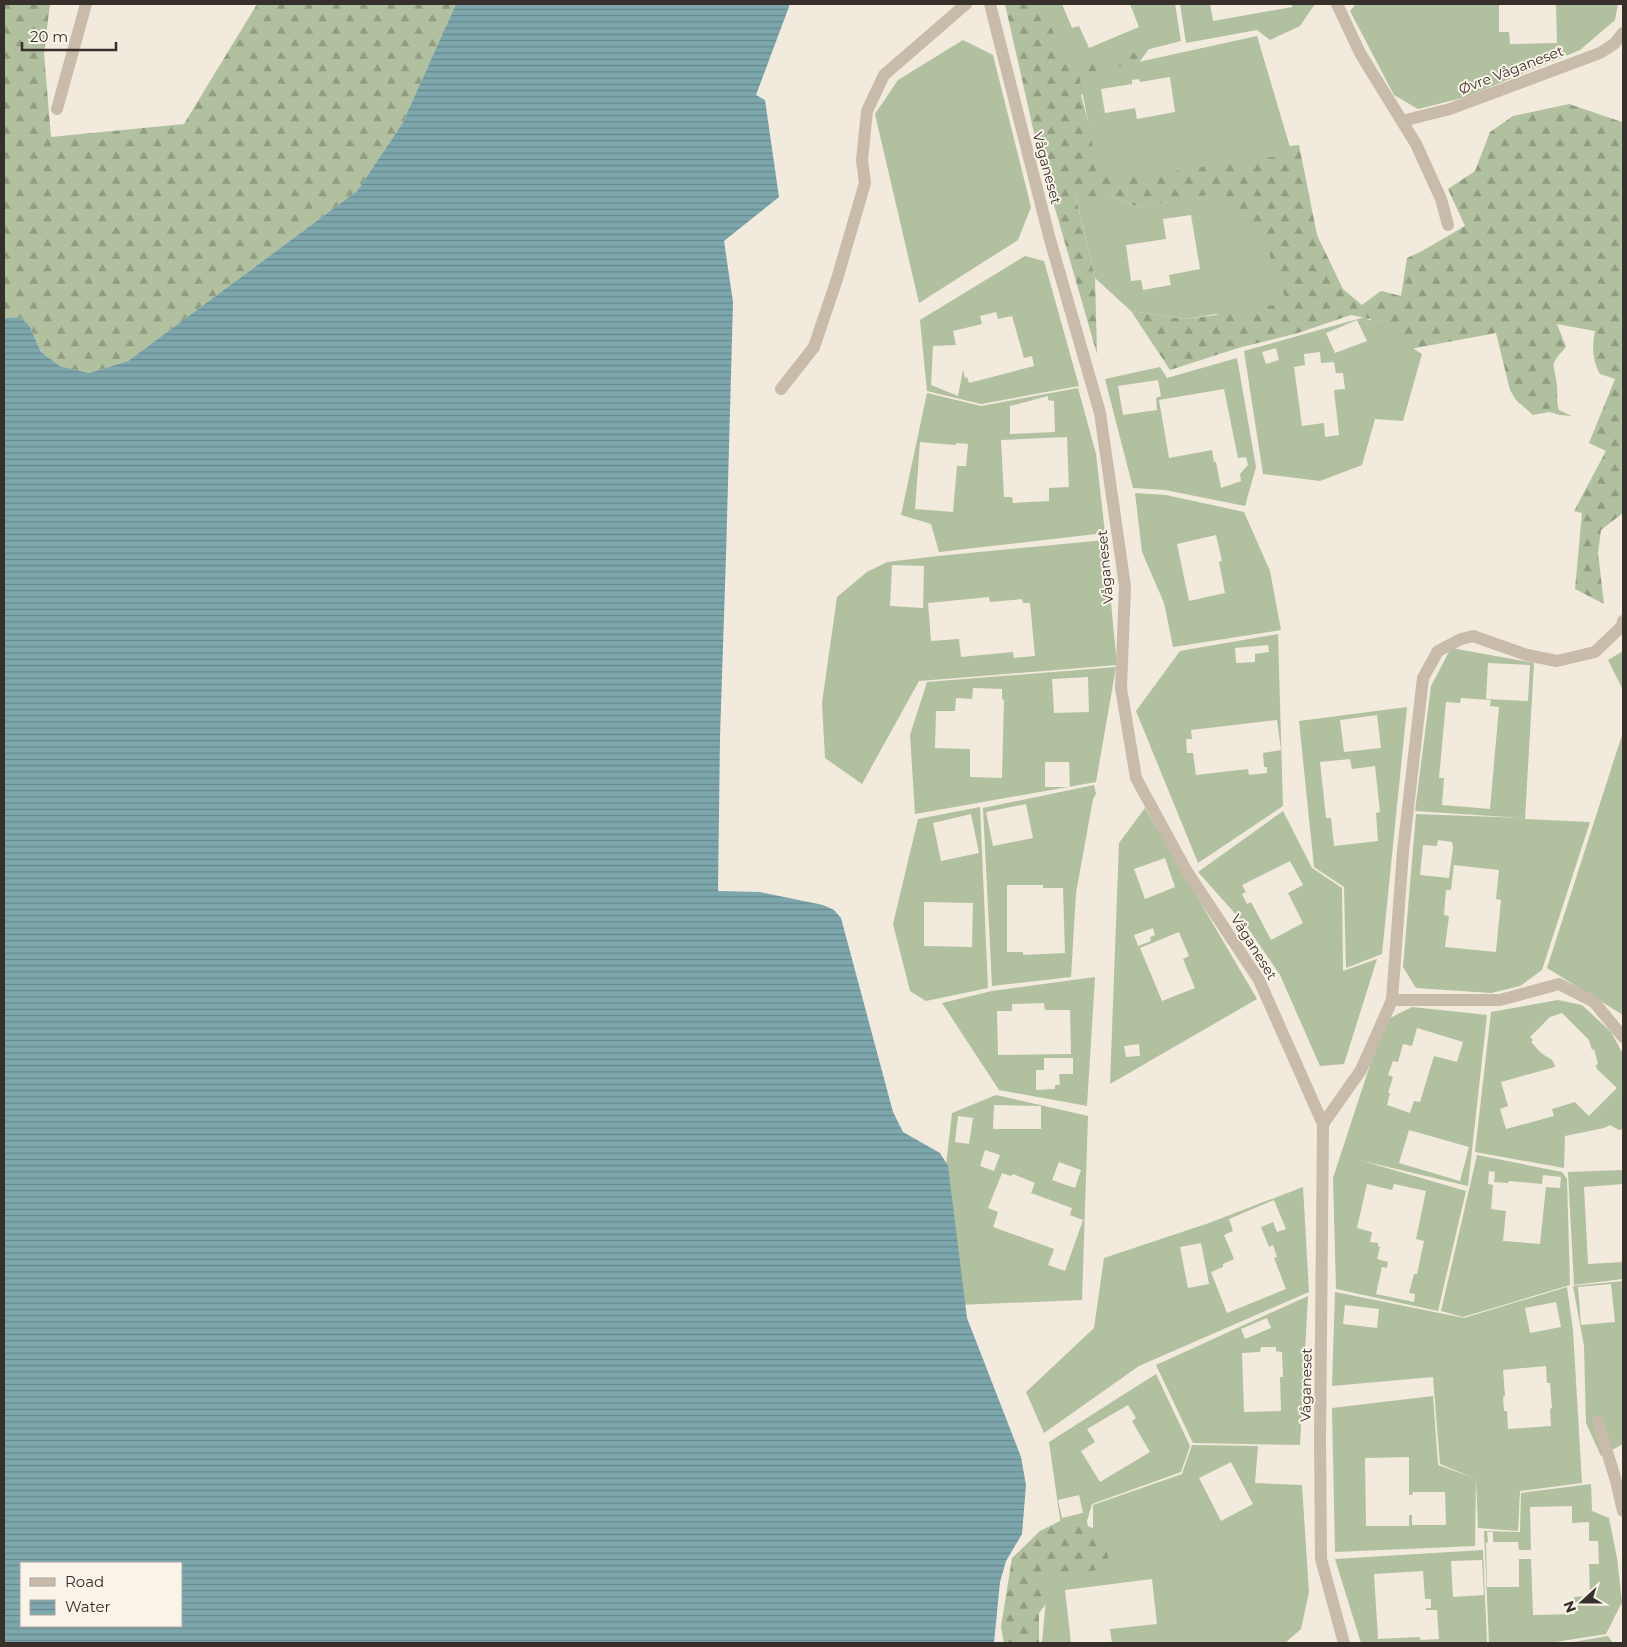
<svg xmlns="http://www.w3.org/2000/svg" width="1627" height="1647" viewBox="0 0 1627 1647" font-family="Montserrat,sans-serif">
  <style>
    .forest { fill: url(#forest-firs) }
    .garden { fill: #b1c09e; fill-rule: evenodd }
    .water { fill: url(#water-rules); fill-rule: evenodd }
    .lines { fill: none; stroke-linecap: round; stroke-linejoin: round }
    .lane { stroke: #c9bba9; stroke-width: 12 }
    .street { stroke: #c9bba9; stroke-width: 12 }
    .labels { text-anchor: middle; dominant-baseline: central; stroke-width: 4; stroke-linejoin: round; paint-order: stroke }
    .street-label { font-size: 14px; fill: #372f29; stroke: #f9f3e9 }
  </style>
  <defs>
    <pattern id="forest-firs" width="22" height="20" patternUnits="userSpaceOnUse" patternTransform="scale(1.25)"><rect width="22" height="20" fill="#b1c09e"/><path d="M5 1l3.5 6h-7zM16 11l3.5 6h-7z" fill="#919c81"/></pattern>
    <pattern id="water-rules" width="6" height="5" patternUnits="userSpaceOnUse" patternTransform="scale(1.25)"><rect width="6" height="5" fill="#7da7ad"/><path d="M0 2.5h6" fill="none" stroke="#67888d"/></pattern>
  </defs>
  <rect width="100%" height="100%" fill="#f1eadd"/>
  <!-- forest -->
  <g class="forest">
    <polygon points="4,4 50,4 44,53 51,137 184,124 257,4 456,4 402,124 357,191 128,361 89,373 60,366 41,352 29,325 19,317 4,318"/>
    <path d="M1005,4H1041L1068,58L1151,46L1138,64L1081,95L1100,168L1299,145L1317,235L1343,289L1362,305L1381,291L1401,296L1407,258L1422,251L1465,226L1448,189L1475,171L1490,132L1513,116L1569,104L1622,122L1623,125V513L1601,530L1598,553L1604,604L1575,589L1582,513L1574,511L1606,451L1589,443L1615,379L1600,374C1592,359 1592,348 1595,331L1557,324L1566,347C1547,368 1555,362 1557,386C1558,395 1556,401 1559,410L1572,416L1560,415L1549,412L1533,415L1516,400L1510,390L1496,333L1405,350L1374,337L1371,319L1351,315L1298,333L1238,348L1170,370L1131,311L1184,319L1217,315L1212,195L1138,207L1111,196L1076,198L1095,278L1097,354L1037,146Z"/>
    <polygon points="1085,1512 1088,1526 1109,1535 1118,1577 1059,1587 1039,1613 1039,1643 1004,1643 1001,1627 1012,1558 1040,1531 1064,1519"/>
  </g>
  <!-- garden -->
  <g class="garden">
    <polygon points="1040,4 1062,4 1072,28 1079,26 1089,48 1139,27 1130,4 1175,4 1181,41 1071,69"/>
    <polygon points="1180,4 1210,4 1213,21 1292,7 1292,4 1315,4 1300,26 1270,40 1257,30 1186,43"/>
    <polygon points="1356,4 1502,4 1499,4 1499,32 1509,32 1510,44 1557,43 1556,4 1618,4 1615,20 1580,50 1466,97 1418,109 1394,95 1350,11"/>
    <path d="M1257,36L1292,154L1161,173L1098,174L1079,75ZM1170,77L1175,112L1137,119L1135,108L1105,113L1101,89L1132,84V80L1139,79L1140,82Z"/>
    <polygon points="963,40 993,55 1031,207 1018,240 919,303 875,114 898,80"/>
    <path d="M1212,194L1260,228L1287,303L1184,319L1131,311L1095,278L1076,197L1111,196L1138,207ZM1191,215L1200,269L1169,275L1171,285L1143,290L1141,280L1131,281L1126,245L1166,239L1163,219Z"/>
    <path d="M1025,256L1044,261L1079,386L981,404L927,391L920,320ZM996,312L998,319L1012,316L1024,358L1032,356L1034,366L969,383L967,377L965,378L963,370L958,396L931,385L933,346L956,345L953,331L982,324L980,316Z"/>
    <path d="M1365,317L1422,354L1403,421L1375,419L1362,465L1320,481L1263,474L1244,351ZM1357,320L1367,341L1335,353L1326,333ZM1276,348L1279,360L1266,364L1262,352ZM1320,352L1321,363L1334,362L1336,373H1343L1345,389L1334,390L1339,435L1325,437L1324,423L1302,426L1294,367L1305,365L1304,354Z"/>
    <path d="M1237,358L1256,467L1245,506L1165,490L1133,488L1105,379L1160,367L1167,378ZM1158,380L1161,396L1156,398L1157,410L1123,415L1118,386ZM1224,389L1238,458L1246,457L1248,465L1240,474L1241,481L1221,488L1216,462H1214L1212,450L1169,458L1159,400Z"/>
    <path d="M1078,388L1096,454L1105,533L939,552L931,524L901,515L927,393L981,406ZM1048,396V400L1054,401L1055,432L1010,434V406ZM1067,437L1069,487L1049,488V501L1013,503L1012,497H1004L1001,440ZM920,442L956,445V443L968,444L966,466H957L953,512L915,509Z"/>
    <path d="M1135,493L1166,495L1244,512L1270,571L1281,630L1173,647L1164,603L1142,552ZM1216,535L1222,561L1219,562L1225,593L1189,601L1177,544Z"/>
    <path d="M1105,540L1117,665L919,681L862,784L825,758L822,703L837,597L867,572L887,562L938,556ZM892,565L924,566L923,608L890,606ZM989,597L990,602L1022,599L1023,603H1030L1035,656L1014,658L1013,652L961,657L959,639L931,641L928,603Z"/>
    <path d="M1278,634L1283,806L1198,863L1136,711L1180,651ZM1268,645L1269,652L1255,654V662L1236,663L1235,648ZM1277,720L1281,750L1263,753L1264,767H1267V773L1249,775L1248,769L1196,775L1193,753H1187L1186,739H1192L1191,730Z"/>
    <path d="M1451,648L1534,663L1525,819L1590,822L1542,970L1520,986L1491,993L1416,988L1403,967L1416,814L1523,818L1415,811L1431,686ZM1488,663L1530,665L1528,701L1486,699ZM1461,698L1491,700L1490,706L1499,707L1490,809L1442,805L1444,778H1439L1446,702L1460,703ZM1438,840L1452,842L1453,848L1449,878L1420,875L1423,845L1437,846ZM1454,865L1499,870L1496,899L1501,900L1496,952L1445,947L1449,916L1444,915L1446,890H1451Z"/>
    <polygon points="1623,651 1623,690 1608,660"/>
    <path d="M1116,667L1096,782L915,814L910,735L927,682ZM1088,677L1089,712L1054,713L1052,679ZM973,688L1002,689V699L1004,700L1002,778L970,777V749L935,748L936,711H955L956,698L972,699ZM1045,762H1069L1070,787H1045Z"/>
    <path d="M1407,707L1382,954L1346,968L1344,887L1314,867L1299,721ZM1377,715L1381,748L1344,752L1340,720ZM1350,759L1352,769L1375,766L1380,812L1376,813L1378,841L1334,846L1331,818H1326L1320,762Z"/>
    <polygon points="1623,732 1623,1015 1547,968"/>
    <path d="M1094,785L1096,794L1093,799L1076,893L1071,977L992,986L983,808ZM1026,804L1033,838L993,846L986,812ZM1007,885H1043V888H1063L1065,953L1023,955V952H1007Z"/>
    <path d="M980,807L988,988L926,1001L910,991L893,924L918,819ZM971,814L979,853L941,861L933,823ZM924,902L973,903L972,947L924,946Z"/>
    <path d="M1145,808L1257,999L1110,1084L1119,843ZM1165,858L1175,887L1145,899L1134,869ZM1153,928L1155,935L1150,937L1151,941L1138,946L1134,935ZM1179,932L1189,956L1183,959L1195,988L1162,1001L1140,948ZM1139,1044L1140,1056L1126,1057L1124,1046Z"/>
    <path d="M1283,811L1312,868L1342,888L1343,971L1377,959L1344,1064L1320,1066L1280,975L1248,928L1198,872ZM1290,861L1303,885L1288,893L1303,923L1271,940L1251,902L1247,904L1242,894L1246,892L1242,885Z"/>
    <path d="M1095,977L1087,1106L999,1090L942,1003L992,991ZM1044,1003L1045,1010H1070L1071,1054L998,1055L997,1011H1012V1004ZM1044,1058H1073V1074H1059L1060,1085H1055V1089L1036,1090V1070H1044Z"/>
    <path d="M1558,1000L1582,1005L1611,1032L1623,1054V1129L1619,1130L1610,1125L1604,1128L1565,1136L1564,1168L1475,1152L1491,1012ZM1562,1013L1589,1040L1592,1050L1594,1049L1598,1064L1596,1065L1597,1069L1617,1088L1589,1116L1575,1102L1552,1109L1554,1116L1506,1129L1500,1109L1508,1106L1501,1082L1555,1067C1553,1058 1550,1059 1544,1055C1539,1052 1535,1046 1531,1042L1533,1040L1530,1037L1550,1017Z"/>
    <path d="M1412,1007L1487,1015L1468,1186L1359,1160L1466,1191L1438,1311L1336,1289L1333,1178L1370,1065L1388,1019ZM1417,1028L1463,1042L1457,1062L1434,1056L1420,1102L1414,1101L1410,1113L1387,1105L1390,1093H1388L1393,1077L1388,1075L1393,1061L1398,1062L1403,1044L1412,1046ZM1409,1130L1469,1147L1460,1181L1399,1163ZM1367,1184L1392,1190L1394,1184L1426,1191L1416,1239L1424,1241L1417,1274H1414L1409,1293L1415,1294L1414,1302L1376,1294L1382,1267L1387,1268L1388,1262L1377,1259L1380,1247L1378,1246V1243L1370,1242L1372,1232L1357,1228Z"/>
    <path d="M996,1095L1088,1116L1082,1300L957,1305L942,1200L952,1113ZM994,1105L1041,1106V1129H993ZM958,1116L973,1118L969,1144L955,1142ZM985,1150L1000,1155L994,1171L980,1166ZM1059,1162L1081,1170L1075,1188L1052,1180ZM1002,1173L1011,1176L1013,1174L1035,1183L1031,1193L1072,1208L1070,1215L1083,1220L1065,1271L1048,1265L1054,1249L993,1227L998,1212L988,1208Z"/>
    <path d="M1477,1155L1562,1172L1567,1179L1570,1285L1463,1317L1441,1311ZM1489,1171L1495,1172L1494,1182L1508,1183L1509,1181L1542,1184L1543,1175L1561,1177L1560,1188L1546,1187L1540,1244L1503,1241L1506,1211L1491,1209L1493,1185L1488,1184Z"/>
    <polygon points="1623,1170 1623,1184 1584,1187 1588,1264 1623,1262 1623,1279 1574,1285 1568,1172"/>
    <path d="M1303,1187L1309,1292L1139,1366L1044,1433L1026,1392L1094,1328L1104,1258L1209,1223ZM1274,1200L1286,1229L1277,1232L1273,1222L1261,1227L1269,1247L1273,1245L1277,1257L1274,1258L1286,1289L1227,1313L1211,1272L1223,1267V1264L1234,1259L1224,1235L1233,1231L1229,1219ZM1201,1243L1209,1284L1188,1288L1180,1247Z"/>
    <path d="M1623,1281V1444L1601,1456L1586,1423L1584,1346L1573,1286ZM1611,1284L1615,1322L1581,1325L1578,1287Z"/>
    <path d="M1567,1287L1573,1330L1582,1483L1520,1491L1518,1531L1478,1528L1476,1478L1475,1546L1335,1552L1332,1408L1433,1396L1438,1465L1474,1478L1440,1464L1433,1377L1332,1386L1335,1292L1464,1318ZM1556,1302L1561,1327L1530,1333L1525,1308ZM1345,1305L1379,1309L1377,1328L1343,1324ZM1546,1366L1547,1383H1550L1552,1408L1550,1409L1551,1426L1508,1429L1507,1411H1504L1503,1397L1505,1396L1503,1370ZM1409,1457V1495H1412L1413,1492H1445L1446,1525H1412V1515H1409V1526H1366L1365,1458Z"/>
    <path d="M1308,1296L1300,1445L1193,1443L1156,1365ZM1267,1318L1271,1328L1245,1339L1241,1329ZM1261,1347H1276V1351L1282,1352L1283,1377H1280L1281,1411L1244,1412L1242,1353L1260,1352Z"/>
    <path d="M1156,1374L1190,1446L1181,1472L1092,1504L1087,1521L1061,1526L1049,1442ZM1128,1405L1136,1418L1132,1421L1150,1452L1100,1482L1081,1451L1095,1442L1087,1429ZM1079,1495L1083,1513L1062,1518L1058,1500Z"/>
    <path d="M1192,1445L1258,1446L1255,1483L1302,1485L1309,1592L1301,1629L1285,1643H1112L1110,1629L1157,1624L1152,1579L1065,1590L1071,1643H1042L1048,1577L1097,1570L1109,1562L1105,1542L1093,1541V1505L1182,1474ZM1231,1462L1253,1504L1221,1521L1199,1478Z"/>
    <path d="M1591,1484L1592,1511L1609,1518L1617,1558L1622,1602L1606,1634L1549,1643H1489L1484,1531L1520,1532L1521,1493ZM1572,1506V1523L1589,1522V1541H1598L1599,1564H1589L1590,1596L1574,1597L1575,1614L1533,1615L1531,1559H1519V1587H1487L1486,1543L1488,1542L1487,1532H1493V1542H1518L1519,1550H1531L1530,1507Z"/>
    <path d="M1483,1550L1487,1643H1361L1335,1559ZM1482,1560L1484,1595L1453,1597L1451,1561ZM1423,1571L1425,1599H1431V1608H1426V1610H1437L1439,1639L1420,1640V1637L1378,1639L1374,1574Z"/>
    <polygon points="1608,1636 1613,1643 1567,1643"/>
  </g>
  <!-- water -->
  <path class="water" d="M456,4H790L756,95L765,100L779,197L724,241L733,302L726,556L720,737L718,891L760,892L823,905L834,910L841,918L893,1112L903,1132L940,1153L948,1166L967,1318L1021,1457L1026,1485L1022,1534L1006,1561L1000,1582L994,1643H4V318L19,317L29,325L41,352L60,366L89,373L128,361L357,191L402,124ZM21,1563H181V1626H21Z"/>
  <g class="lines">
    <!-- lane -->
    <g class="lane">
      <polyline points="1402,121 1450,109 1600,53 1614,44 1623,33"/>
      <polyline points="781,389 814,347 837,279 865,183 862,160 867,111 884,75 966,4"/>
    </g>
    <!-- street -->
    <g class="street">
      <polyline points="990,4 1049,236 1100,413 1125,586 1121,688 1136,778 1186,870 1259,980 1323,1124 1320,1439 1321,1559 1344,1643"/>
      <polyline points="1337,4 1360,53 1416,144 1441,199 1448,225"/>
      <polyline points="57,109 86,4"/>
      <polyline points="1392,1000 1500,1000 1559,984 1594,1002 1623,1037"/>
      <polyline points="1323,1124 1361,1070 1392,1000 1403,851 1423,678 1438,651 1461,639 1473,636 1527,655 1557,661 1595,652 1622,626 1623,621"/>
      <polyline points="1598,1422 1616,1481 1623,1511"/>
    </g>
  </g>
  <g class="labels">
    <!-- street labels -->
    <g class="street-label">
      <text transform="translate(1511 70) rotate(-21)">Øvre Våganeset</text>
      <text transform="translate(1047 168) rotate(75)">Våganeset</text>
      <text transform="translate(1105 567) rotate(-95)">Våganeset</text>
      <text transform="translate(1254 947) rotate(58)">Våganeset</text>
      <text transform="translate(1306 1385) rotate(-89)">Våganeset</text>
    </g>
  </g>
  <!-- border -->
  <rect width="1627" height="1647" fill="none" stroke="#372f29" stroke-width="10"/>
  <!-- legend -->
  <rect x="20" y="1562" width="162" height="65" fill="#f9f3e9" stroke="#aba59c"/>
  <rect x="30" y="1578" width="25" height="8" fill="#c9bba9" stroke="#aba59c"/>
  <text x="65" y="1587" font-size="15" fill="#372f29">Road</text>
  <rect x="30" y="1600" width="25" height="15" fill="url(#water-rules)" stroke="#aba59c"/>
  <text x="65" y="1612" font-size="15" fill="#372f29">Water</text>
  <!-- north arrow -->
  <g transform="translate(1582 1602) rotate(249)" stroke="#f9f3e9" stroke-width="4" paint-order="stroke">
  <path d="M0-4L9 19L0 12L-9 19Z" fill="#372f29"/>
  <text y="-8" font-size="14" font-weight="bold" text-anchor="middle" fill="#372f29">N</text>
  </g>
  <!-- scale -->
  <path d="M22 42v8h94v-8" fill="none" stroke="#372f29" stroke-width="2.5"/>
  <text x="30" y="42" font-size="15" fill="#372f29" stroke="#f9f3e9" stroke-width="4" paint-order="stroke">20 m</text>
</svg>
